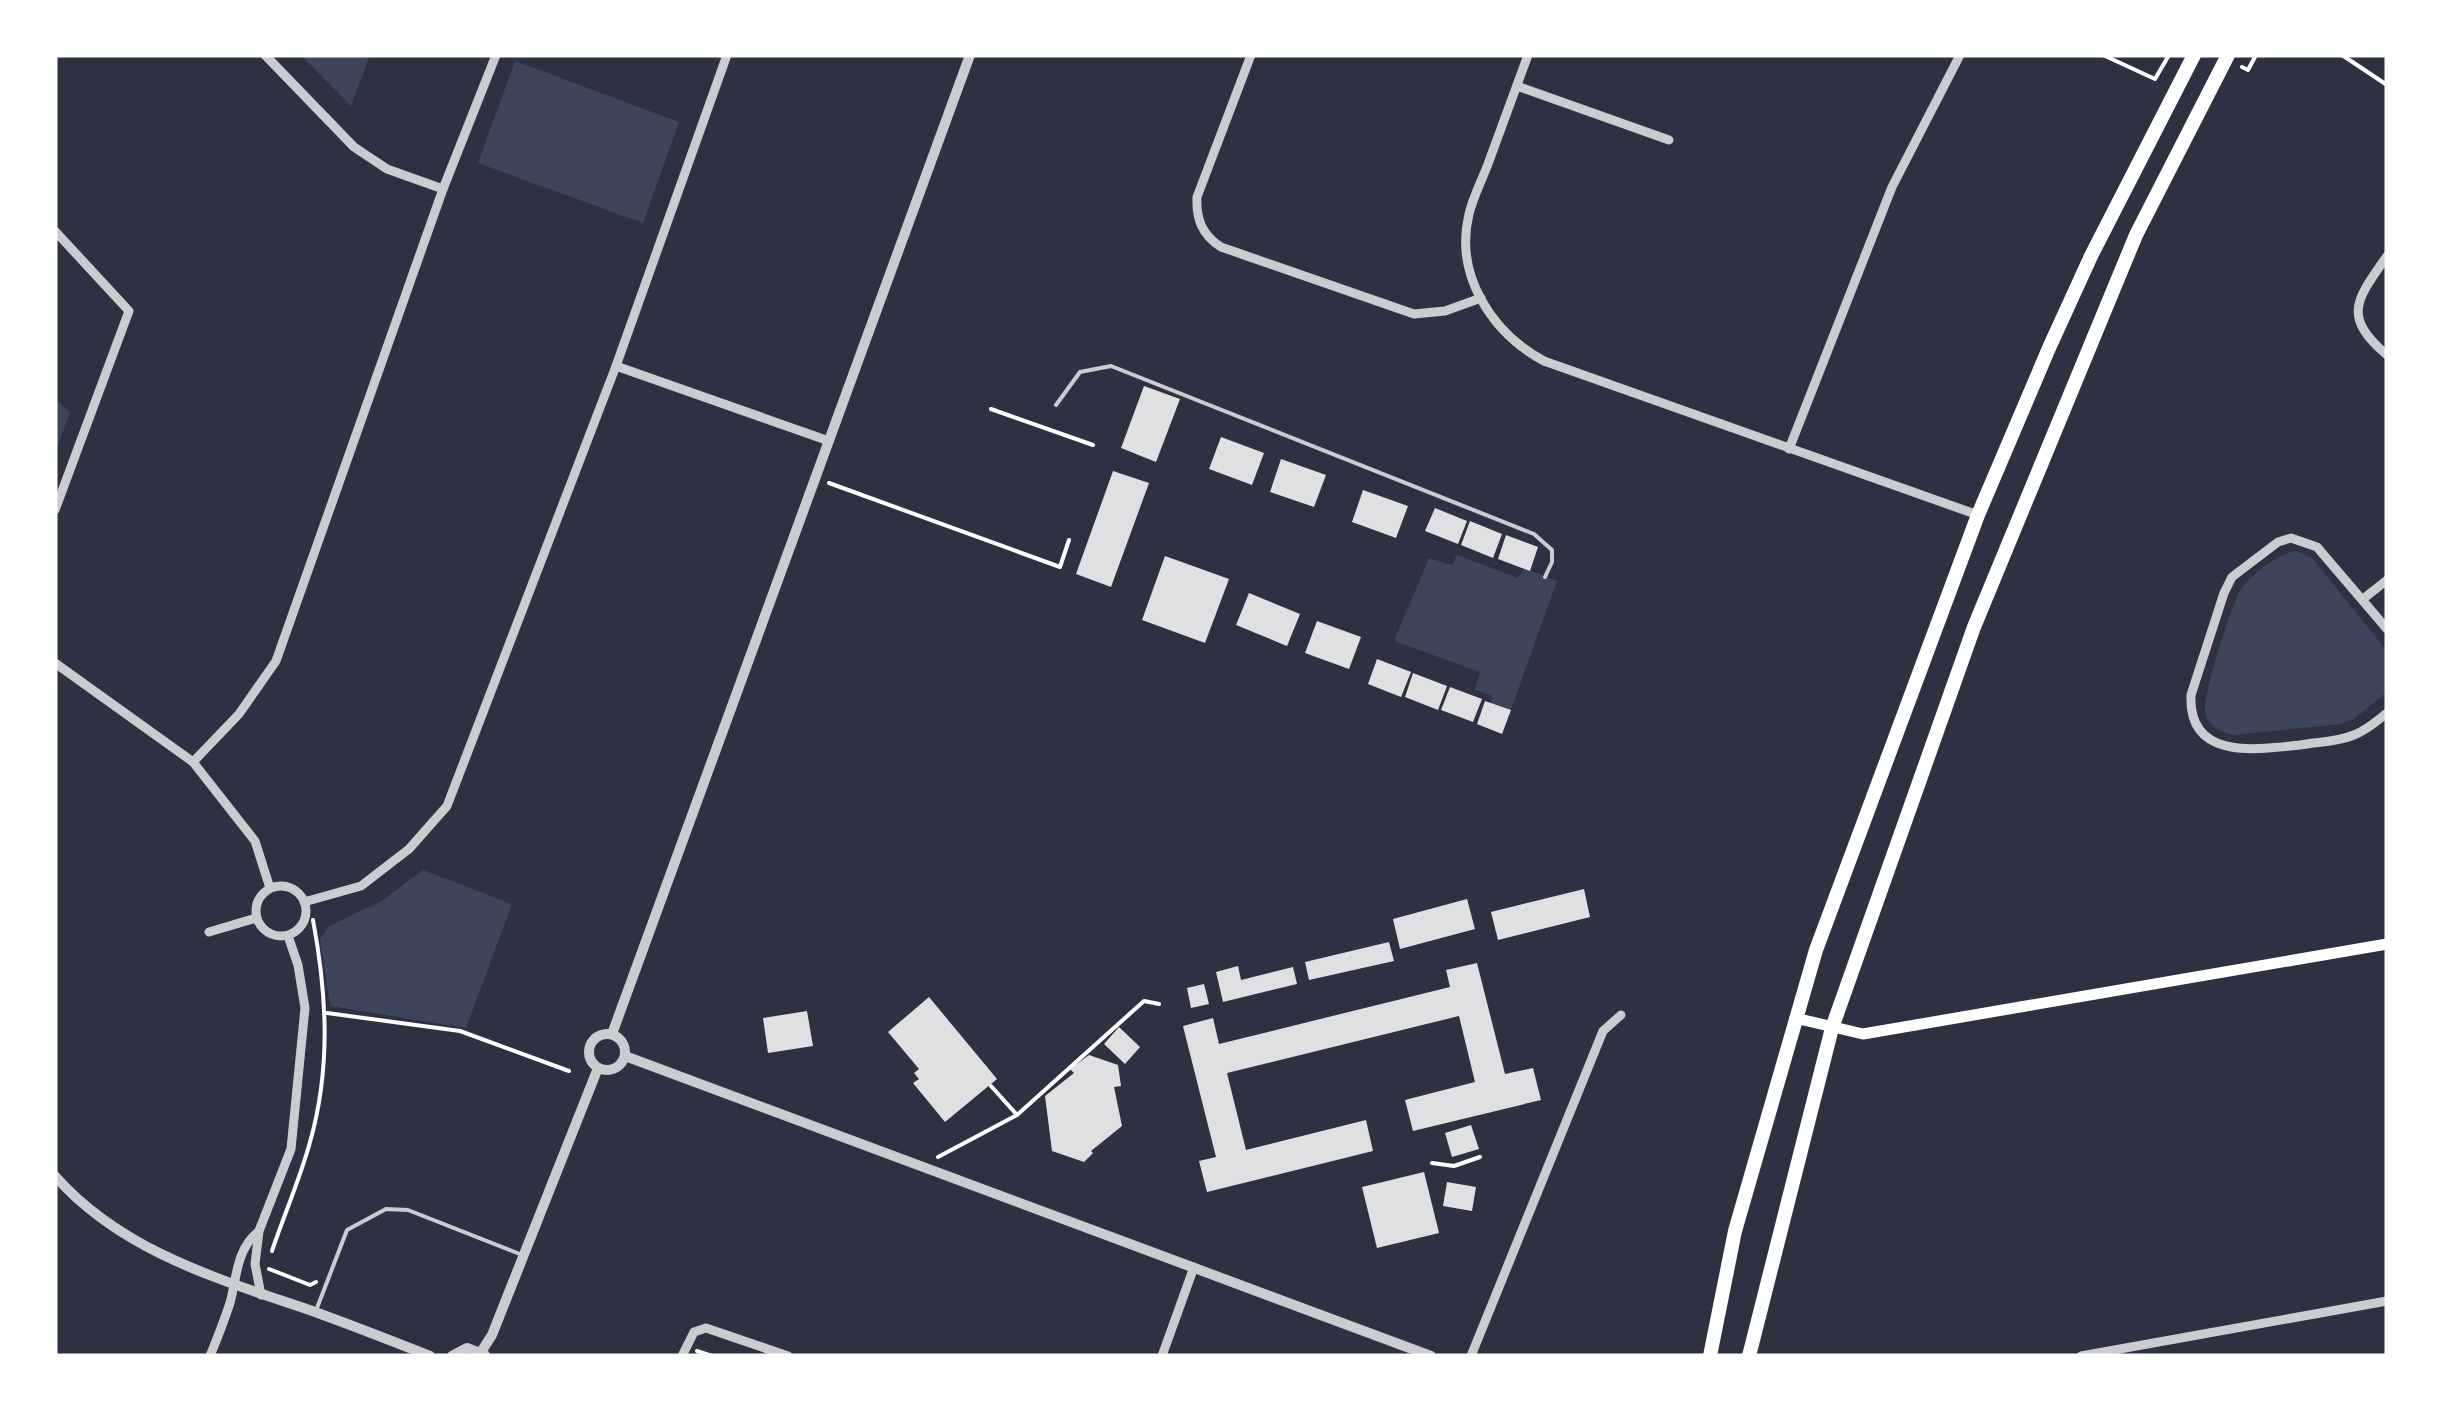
<svg xmlns="http://www.w3.org/2000/svg" width="2442" height="1411" viewBox="0 0 2442 1411" font-family="'PT Sans Narrow',sans-serif">
  <style>
    .green { fill: #3c4559 }
    .building { fill: #e0e0e3 }
    .lines { fill: none; stroke-linecap: round; stroke-linejoin: round }
    .path { stroke: #fff; stroke-width: 4 }
    .service { stroke: #caccd0; stroke-width: 4 }
    .minor { stroke: #caccd0; stroke-width: 9 }
    .tertiary { stroke: #caccd0; stroke-width: 10 }
    .secondary { stroke: #fff; stroke-width: 11 }
    .trunk { stroke: #fff; stroke-width: 14 }
  </style>
  <rect width="100%" height="100%" fill="#2d3142"/>
  <!-- green -->
  <g class="green">
    <polygon points="301,55 370,55 351,106"/>
    <polygon points="515,61 679,122 643,223 478,163"/>
    <polygon points="55,398 70,413 55,453"/>
    <path d="M2297,551L2313,559L2387,651V692L2354,719L2342,724L2234,735C2220,732 2209,727 2205,712C2202,699 2231,605 2240,591C2250,575 2279,552 2297,551Z"/>
    <polygon points="1457,555 1518,578 1524,568 1557,581 1511,710 1491,703 1492,696 1475,690 1480,672 1394,641 1429,558 1452,565"/>
    <polygon points="423,870 512,904 466,1028 330,1006 320,939 329,926 382,901"/>
  </g>
  <!-- building -->
  <g class="building">
    <polygon points="1144,386 1180,399 1156,462 1121,448"/>
    <polygon points="1221,437 1264,453 1252,485 1209,469"/>
    <polygon points="1281,459 1326,475 1314,507 1270,492"/>
    <polygon points="1113,471 1149,483 1111,587 1076,574"/>
    <polygon points="1363,490 1408,506 1396,538 1352,522"/>
    <polygon points="1435,508 1467,521 1458,544 1425,531"/>
    <polygon points="1470,521 1502,534 1493,558 1461,545"/>
    <polygon points="1506,535 1538,547 1530,571 1498,559"/>
    <polygon points="1165,556 1229,579 1205,643 1142,620"/>
    <polygon points="1249,593 1300,614 1287,646 1236,625"/>
    <polygon points="1317,621 1361,637 1349,669 1305,653"/>
    <polygon points="1377,659 1411,672 1401,697 1368,684"/>
    <polygon points="1413,673 1447,686 1438,710 1405,697"/>
    <polygon points="1450,687 1482,699 1473,722 1441,710"/>
    <polygon points="1485,701 1511,710 1502,734 1477,724"/>
    <polygon points="1584,889 1590,917 1498,940 1491,912"/>
    <polygon points="1467,899 1475,929 1400,949 1393,919"/>
    <polygon points="1389,942 1394,961 1309,980 1305,962"/>
    <polygon points="1477,963 1505,1074 1533,1068 1541,1100 1413,1131 1405,1100 1475,1082 1459,1016 1227,1073 1246,1150 1366,1120 1373,1151 1207,1192 1199,1161 1216,1157 1183,1026 1213,1018 1219,1044 1450,987 1446,970"/>
    <polygon points="1238,966 1241,980 1293,967 1297,984 1223,1002 1216,972"/>
    <polygon points="1204,984 1209,1004 1191,1008 1187,988"/>
    <polygon points="929,997 997,1079 945,1122 913,1083 919,1079 914,1073 919,1069 888,1032"/>
    <polygon points="807,1011 813,1046 768,1053 763,1018"/>
    <polygon points="1119,1027 1140,1047 1125,1064 1104,1044"/>
    <polygon points="1089,1055 1118,1065 1121,1086 1114,1087 1122,1126 1091,1151 1093,1153 1084,1162 1052,1151 1045,1096 1074,1073 1070,1069"/>
    <polygon points="1471,1125 1479,1149 1452,1157 1445,1133"/>
    <polygon points="1424,1172 1439,1233 1377,1248 1362,1187"/>
    <polygon points="1447,1182 1476,1187 1472,1211 1443,1206"/>
  </g>
  <g class="lines">
    <!-- path -->
    <g class="path">
      <polyline points="2103,55 2155,79 2169,55"/>
      <polyline points="2342,55 2387,85"/>
      <polyline points="2242,67 2248,70 2256,55"/>
      <polyline points="991,409 1093,445"/>
      <polyline points="829,483 1060,567 1069,540"/>
      <polyline points="327,1013 460,1031 569,1071"/>
      <polyline points="991,1086 1017,1115"/>
      <polyline points="938,1157 1017,1115 1144,1001 1159,1004"/>
      <polyline points="1432,1163 1454,1166 1480,1157"/>
      <path d="M272,1251C284,1215 300,1179 310,1142C331,1068 327,995 313,920"/>
      <polyline points="269,1269 310,1285 316,1282"/>
      <polyline points="697,1351 712,1356"/>
    </g>
    <!-- service -->
    <g class="service">
      <polyline points="1056,405 1080,372 1111,366 1534,534 1552,550 1552,562 1545,577"/>
      <polyline points="317,1308 347,1230 386,1209 408,1210 520,1254"/>
    </g>
    <!-- minor -->
    <g class="minor">
      <polyline points="265,55 354,147 387,169 443,189"/>
      <path d="M1251,55L1197,197C1196,219 1202,235 1221,247L1414,314L1445,311L1481,298"/>
      <path d="M1528,55C1515,91 1501,128 1488,164C1482,180 1473,197 1469,214C1454,275 1492,333 1544,361L1978,515"/>
      <polyline points="1517,86 1669,140"/>
      <polyline points="55,231 129,311 55,510"/>
      <path d="M2387,256C2357,299 2341,316 2387,355"/>
      <polyline points="616,366 829,441"/>
      <polyline points="1789,449 1892,187 1960,55"/>
      <polyline points="2363,599 2387,580"/>
      <path d="M2387,629L2317,547L2291,538L2278,542L2232,577L2224,593L2191,695C2188,760 2255,750 2300,745C2318,742 2337,742 2354,735C2367,730 2377,721 2387,713"/>
      <polyline points="55,663 193,762 255,841 270,888"/>
      <polyline points="193,762 239,714 276,661 443,189 496,55"/>
      <circle cx="281" cy="911" r="25"/>
      <polyline points="304,902 361,886 409,849 447,806 616,366 727,55"/>
      <polyline points="209,932 256,918"/>
      <polyline points="261,1295 255,1264 259,1231 291,1149 305,1008 298,965 288,936"/>
      <path d="M210,1356C217,1339 224,1321 230,1303C237,1277 236,1249 259,1231"/>
      <polyline points="682,1356 694,1332 706,1328 788,1356"/>
      <polyline points="1162,1356 1194,1267"/>
      <polyline points="1471,1356 1603,1031 1621,1015"/>
      <polyline points="2081,1356 2387,1301"/>
    </g>
    <!-- tertiary -->
    <g class="tertiary">
      <circle cx="607" cy="1052" r="18"/>
      <polyline points="612,1034 970,55"/>
      <polyline points="625,1056 1431,1356"/>
      <path d="M55,1176C123,1253 222,1280 315,1312C354,1326 392,1341 430,1356"/>
      <polyline points="481,1352 492,1335 598,1068"/>
      <polyline points="452,1356 467,1348 485,1355"/>
    </g>
    <!-- secondary -->
    <polyline class="secondary" points="1795,1018 1863,1034 2387,944"/>
    <!-- trunk -->
    <g class="trunk">
      <polyline points="1710,1356 1735,1231 1816,950 1978,515 2049,348 2091,256 2194,55"/>
      <polyline points="1749,1356 1832,1028 1974,627 2136,235 2228,55"/>
    </g>
  </g>
  <!-- border -->
  <rect width="2442" height="1411" fill="none" stroke="#ffffff" stroke-width="115"/>
</svg>
